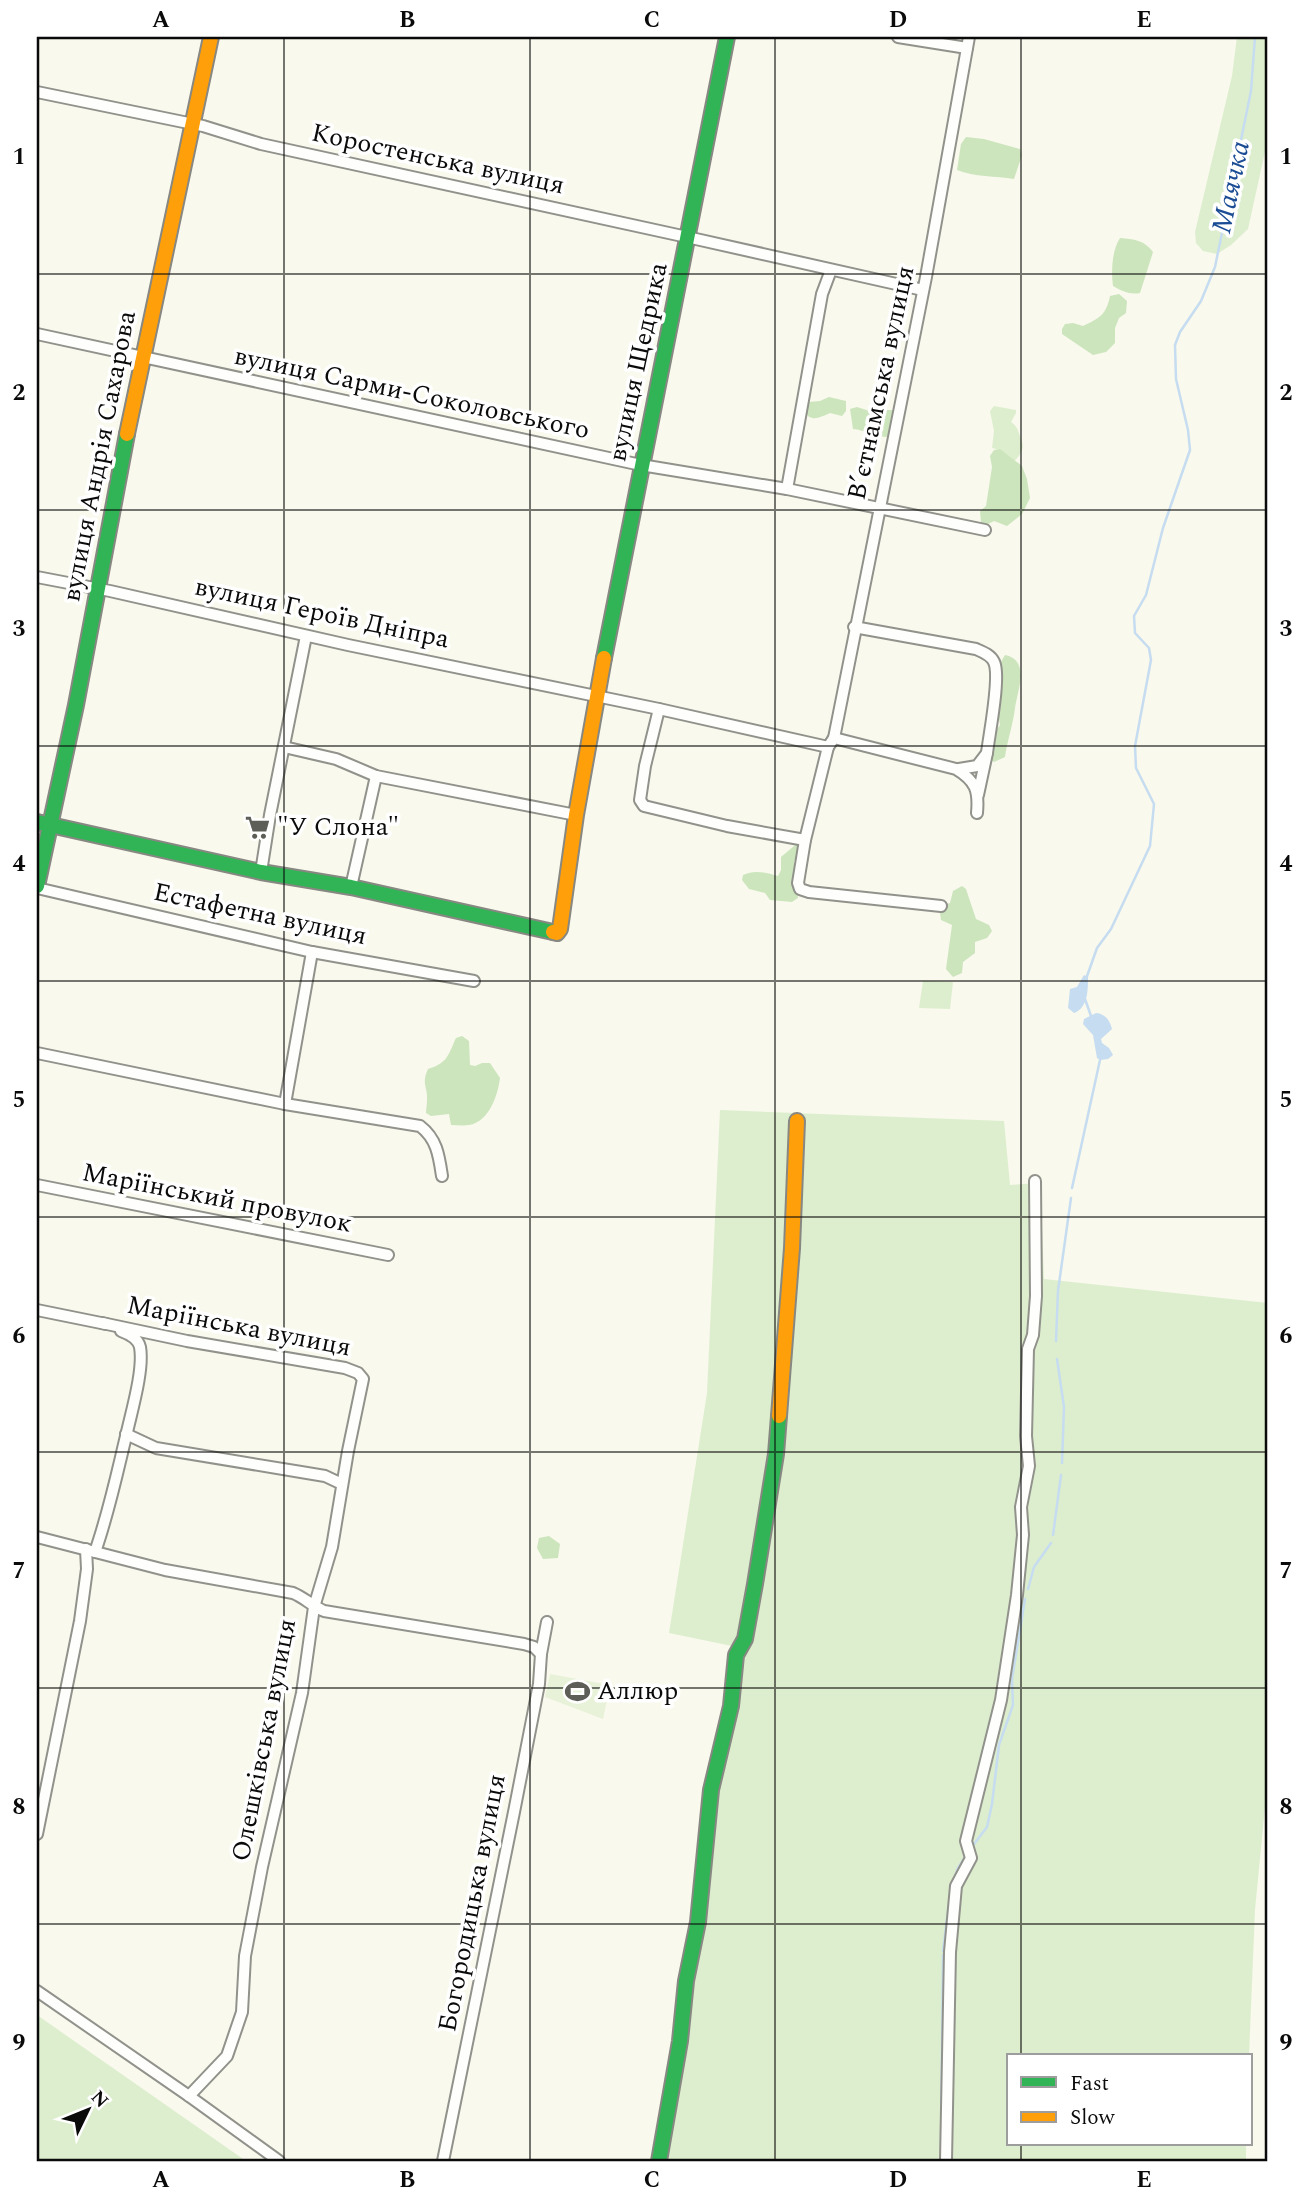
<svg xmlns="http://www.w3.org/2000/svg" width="1305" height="2198" viewBox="0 0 1305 2198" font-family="Spectral,serif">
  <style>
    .green { fill: #ddeece }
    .forest { fill: #cce5bd }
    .pitch { fill: #e7f2d8 }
    .water { fill: #c6dcf0 }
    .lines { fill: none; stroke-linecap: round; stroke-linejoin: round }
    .stream { stroke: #c6dcf0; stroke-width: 2.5 }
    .street-casing { stroke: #92928c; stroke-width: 14 }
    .fast-casing { stroke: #888883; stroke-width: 18 }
    .slow-casing { stroke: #888883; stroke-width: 18 }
    .street { stroke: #fefefc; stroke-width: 10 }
    .fast { stroke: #30b455; stroke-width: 14 }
    .slow { stroke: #ff9f0a; stroke-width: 14 }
    .grid { fill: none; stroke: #0a0a0a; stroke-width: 2; stroke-opacity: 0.55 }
    .labels { text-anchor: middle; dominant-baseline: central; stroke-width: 7; stroke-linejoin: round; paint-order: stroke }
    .street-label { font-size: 26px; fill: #0a0a0a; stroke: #fff }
    .poi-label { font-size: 26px; fill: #0a0a0a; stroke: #fff; text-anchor: start }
    .water-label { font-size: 28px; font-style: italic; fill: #1b4c94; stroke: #fff }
    .neatline { fill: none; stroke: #0a0a0a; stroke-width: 2.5 }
    .grid-label { font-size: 23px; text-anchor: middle; font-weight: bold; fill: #0a0a0a }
  </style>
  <rect width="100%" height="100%" fill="#f9f9ed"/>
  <!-- green -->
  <g class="green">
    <polygon points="1237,37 1268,37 1268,138 1248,229 1231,245 1217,254 1203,251 1196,243 1195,232 1232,76"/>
    <path d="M994,406L1016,410V413L1011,422C1018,427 1017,429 1020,436C1025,448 1023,451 1014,462L1000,450L992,448L994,431L990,411Z"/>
    <polygon points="923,981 953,982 950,1009 919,1008"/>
    <polygon points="720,1110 1004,1121 1010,1185 1040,1183 1044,1279 1268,1303 1268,1776 1255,1910 1249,2056 1009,2056 1009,2144 1246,2144 1246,2161 654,2161 724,1741 732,1646 669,1633 707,1393"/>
    <polygon points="37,2015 246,2161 37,2161"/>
  </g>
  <!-- forest -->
  <g class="forest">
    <path d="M966,137L984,139L1020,149L1022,155L1014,179C996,176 974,177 957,170L961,144Z"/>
    <path d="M1120,238C1134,239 1144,240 1153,252L1140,293C1130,295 1122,291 1113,286C1111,271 1112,250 1120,238Z"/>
    <path d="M1119,294L1127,301L1126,313L1119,318L1115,328V343L1106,352L1093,355L1062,334V329L1065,324L1073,323L1083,326C1100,318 1106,315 1110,296Z"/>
    <path d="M829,397L846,401V411L842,416L830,413C819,418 810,423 804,410L809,402L820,401Z"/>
    <path d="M857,407L882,415L887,410H893V432L890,437C879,438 865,430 853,429L850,409Z"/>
    <polygon points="1000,449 1022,466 1027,479 1030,498 1022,514 1007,526 994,521 986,525 981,522 980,511 986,506 992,467 990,456 994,450"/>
    <path d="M1005,655C1031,660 1017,692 1015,708C1013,725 1007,741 1005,757L994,762L990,759L995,732L1000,725L997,705L1000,701C996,688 997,666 1005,655Z"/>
    <path d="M800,841V854L794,861L798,898L792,902L770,900L765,893L749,889L742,880L743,875C755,869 767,873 778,876L781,870V857Z"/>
    <polygon points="962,886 966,889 976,919 989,925 992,931 987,938 975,942 975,953 963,962 962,973 953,977 946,969 952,925 941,920 940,913 944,905 950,903 953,891"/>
    <path d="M462,1036L469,1041L470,1065L475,1066L482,1063H490L500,1078C498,1095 489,1122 469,1125C464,1126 457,1125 451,1125L449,1114L431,1116L426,1113C426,1109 427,1105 427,1100C428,1087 421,1084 428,1069C448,1063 448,1055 456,1038Z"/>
    <polygon points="549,1536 560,1544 558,1558 543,1559 537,1548 539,1538"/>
  </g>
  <!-- pitch -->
  <polygon class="pitch" points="550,1674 610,1685 603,1719 545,1697"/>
  <!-- water -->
  <g class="water">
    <path d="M1084,975L1088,977C1088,990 1088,1008 1074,1013L1068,1008L1070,989L1077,987Z"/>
    <path d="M1096,1013C1106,1014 1110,1021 1112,1029L1101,1039L1102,1043L1109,1048L1113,1055L1108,1059L1100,1060L1097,1058L1093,1035L1083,1024L1084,1019Z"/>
  </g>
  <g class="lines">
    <!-- stream -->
    <g class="stream">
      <polyline points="1086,979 1097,948 1111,929 1150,846 1154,804 1136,768 1135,746 1151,660 1149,648 1135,633 1134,616 1146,595 1163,528 1190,450 1188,430 1176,379 1175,345 1180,332 1201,301 1215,267 1251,91 1255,37"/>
      <polyline points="1085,999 1091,1016"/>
      <polyline points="1072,1188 1100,1060"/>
      <polyline points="1056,1341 1058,1291 1071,1198"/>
      <polyline points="1057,1359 1064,1407 1062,1463"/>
      <polyline points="1053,1535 1061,1475"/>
      <polyline points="1028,1589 1034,1567 1051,1543"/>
      <polyline points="971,1848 987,1827 992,1804 999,1745 1013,1705 1012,1679 1025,1599"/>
      <polyline points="953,1882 958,1868 967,1854"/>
      <polyline points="943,1951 950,1895"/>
      <polyline points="941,2147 943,1955"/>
      <polyline points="940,2161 940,2158"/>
    </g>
    <defs>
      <g id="street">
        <polyline points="898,37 967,48"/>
        <polyline points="37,92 203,126 261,144 687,237 923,290"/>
        <polyline points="37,334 641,465 787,489 985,530"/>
        <polyline points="787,489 822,294 831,270"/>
        <path d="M37,577L110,591L348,645L659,709L828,747L834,738L956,769C976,781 979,791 977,813"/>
        <path d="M854,627L976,649C983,652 991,655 994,662C1001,676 989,735 987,753"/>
        <polyline points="659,709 645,766 640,800 644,806 727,826 805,840"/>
        <polyline points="834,738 926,277 969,37"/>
        <polyline points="284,747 336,759 376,776 576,815"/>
        <polyline points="828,747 805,840 798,883 800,889 809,892 941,906"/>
        <polyline points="959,769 977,766 987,753 978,795"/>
        <polyline points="261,872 270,815 306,636"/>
        <polyline points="351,887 376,776"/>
        <polyline points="37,888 312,952 474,981"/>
        <path d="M37,1053L285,1104L420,1126C437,1139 439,1156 442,1176"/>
        <polyline points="285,1104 312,952"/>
        <polyline points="37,1185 388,1255"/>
        <polyline points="37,1310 106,1324"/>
        <polyline points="102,1323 187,1341 345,1368 358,1373 363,1379 348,1451 332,1547 314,1607 302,1693 262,1867 245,1956 242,2012 227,2056 189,2096"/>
        <polyline points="126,1434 156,1448 301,1472 325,1476 342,1484"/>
        <path d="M37,1537L165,1570L293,1593C305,1598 312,1606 324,1611L524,1644L534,1647L541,1654"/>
        <path d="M95,1552C109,1512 117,1473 127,1432C132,1410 144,1369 140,1347C138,1338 129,1334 121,1331"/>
        <polyline points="37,1834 80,1621 87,1569 86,1549"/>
        <polyline points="37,1991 189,2096 279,2161"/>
        <polyline points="443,2161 514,1812 539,1684 541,1654 547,1622"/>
        <polyline points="946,2161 950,1952 956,1886 971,1858 966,1841 1001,1700 1017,1595 1023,1535 1021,1507 1029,1466 1026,1436 1028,1349 1033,1335 1036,1296 1035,1181"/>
      </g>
      <g id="fast">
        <polyline points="604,658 727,37"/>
        <polyline points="37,822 261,872 351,887 553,932"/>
        <polyline points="37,886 76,705 127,434"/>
        <polyline points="659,2161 680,2041 686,1981 698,1922 711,1790 731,1706 736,1655 745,1639 755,1584 776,1454 779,1416"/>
      </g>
      <g id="slow">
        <polyline points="127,434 211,37"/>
        <polyline points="553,932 557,933 560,929 576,815 604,658"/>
        <polyline points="779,1416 792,1248 797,1121"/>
      </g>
    </defs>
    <!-- street casing -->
    <use href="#street" class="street-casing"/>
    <!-- fast casing -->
    <use href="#fast" class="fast-casing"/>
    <!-- slow casing -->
    <use href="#slow" class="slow-casing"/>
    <!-- street -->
    <use href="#street" class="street"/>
    <!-- fast -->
    <use href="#fast" class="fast"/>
    <!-- slow -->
    <use href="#slow" class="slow"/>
  </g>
  <!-- grid -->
  <path class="grid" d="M284,37V2161M530,37V2161M775,37V2161M1021,37V2056M37,274H1268M37,510H1268M37,746H1268M37,981H1268M37,1217H1268M37,1452H1268M37,1688H1268M37,1924H1268M1021,2144V2161"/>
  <!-- icons -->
  <defs>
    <symbol id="supermarket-bare" viewBox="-9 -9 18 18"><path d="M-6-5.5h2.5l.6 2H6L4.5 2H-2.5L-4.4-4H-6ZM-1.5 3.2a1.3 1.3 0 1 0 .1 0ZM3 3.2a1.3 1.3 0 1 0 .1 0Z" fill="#5e5e59" stroke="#fff" stroke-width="2.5" paint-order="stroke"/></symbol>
    <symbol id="stadium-bare" viewBox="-9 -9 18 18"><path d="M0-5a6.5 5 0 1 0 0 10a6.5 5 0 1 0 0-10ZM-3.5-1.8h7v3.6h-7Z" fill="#5e5e59" stroke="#fff" stroke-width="2.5" paint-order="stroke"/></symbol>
  </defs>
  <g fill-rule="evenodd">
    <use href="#supermarket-bare" x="240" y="810" width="35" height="35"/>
    <use href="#stadium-bare" x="560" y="1674" width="35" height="35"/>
  </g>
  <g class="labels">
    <!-- street labels -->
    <g class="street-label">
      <text transform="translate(438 159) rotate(12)">Коростенська вулиця</text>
      <text transform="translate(638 362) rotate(-78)">вулиця Щедрика</text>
      <text transform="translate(881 383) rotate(-78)">Вʼєтнамська вулиця</text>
      <text transform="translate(412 393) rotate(12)">вулиця Сарми-Соколовського</text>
      <text transform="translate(99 456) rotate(-79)">вулиця Андрія Сахарова</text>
      <text transform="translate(322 613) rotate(12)">вулиця Героїв Дніпра</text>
      <text transform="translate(260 914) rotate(12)">Естафетна вулиця</text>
      <text transform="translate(217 1198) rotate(11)">Маріїнський провулок</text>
      <text transform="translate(239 1326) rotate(11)">Маріїнська вулиця</text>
      <text transform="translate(264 1740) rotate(-79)">Олешківська вулиця</text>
      <text transform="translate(472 1903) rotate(-79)">Богородицька вулиця</text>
    </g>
    <!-- poi labels -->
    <g class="poi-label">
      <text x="277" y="827">"У Слона"</text>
      <text x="597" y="1691">Аллюр</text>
    </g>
    <!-- water labels -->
    <g class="water-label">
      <text transform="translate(1231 187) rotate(-78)">Маячка</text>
    </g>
  </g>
  <!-- border -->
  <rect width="1305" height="2198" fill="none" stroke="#ffffff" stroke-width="77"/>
  <!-- legend -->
  <rect x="1007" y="2054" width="245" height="91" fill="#ffffff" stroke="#9d9d9d" stroke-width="2"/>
  <rect x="1021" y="2077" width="35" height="10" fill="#30b455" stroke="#9d9d9d" stroke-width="2"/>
  <text x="1070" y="2090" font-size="21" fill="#0a0a0a">Fast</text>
  <rect x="1021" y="2112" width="35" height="10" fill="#ff9f0a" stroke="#9d9d9d" stroke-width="2"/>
  <text x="1070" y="2124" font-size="21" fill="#0a0a0a">Slow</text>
  <!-- north arrow -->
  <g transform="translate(88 2110) rotate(47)" stroke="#ffffff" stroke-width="5" paint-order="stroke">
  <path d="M0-5L12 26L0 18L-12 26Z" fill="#0a0a0a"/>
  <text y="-10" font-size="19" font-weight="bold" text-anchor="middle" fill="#0a0a0a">N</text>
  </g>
  <rect x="38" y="38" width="1228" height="2122" class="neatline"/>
  <g class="grid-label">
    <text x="161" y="27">A</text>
    <text x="407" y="27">B</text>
    <text x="652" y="27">C</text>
    <text x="898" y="27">D</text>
    <text x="1144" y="27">E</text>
    <text x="19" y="164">1</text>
    <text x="1286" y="164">1</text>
    <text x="19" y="400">2</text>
    <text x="1286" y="400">2</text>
    <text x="19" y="636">3</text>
    <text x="1286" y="636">3</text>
    <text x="19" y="871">4</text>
    <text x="1286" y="871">4</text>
    <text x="19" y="1107">5</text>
    <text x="1286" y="1107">5</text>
    <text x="19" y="1343">6</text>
    <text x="1286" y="1343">6</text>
    <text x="19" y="1578">7</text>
    <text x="1286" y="1578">7</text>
    <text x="19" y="1814">8</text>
    <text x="1286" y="1814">8</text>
    <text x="19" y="2050">9</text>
    <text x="1286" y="2050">9</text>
    <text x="161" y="2187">A</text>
    <text x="407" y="2187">B</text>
    <text x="652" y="2187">C</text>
    <text x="898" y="2187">D</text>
    <text x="1144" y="2187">E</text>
  </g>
</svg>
